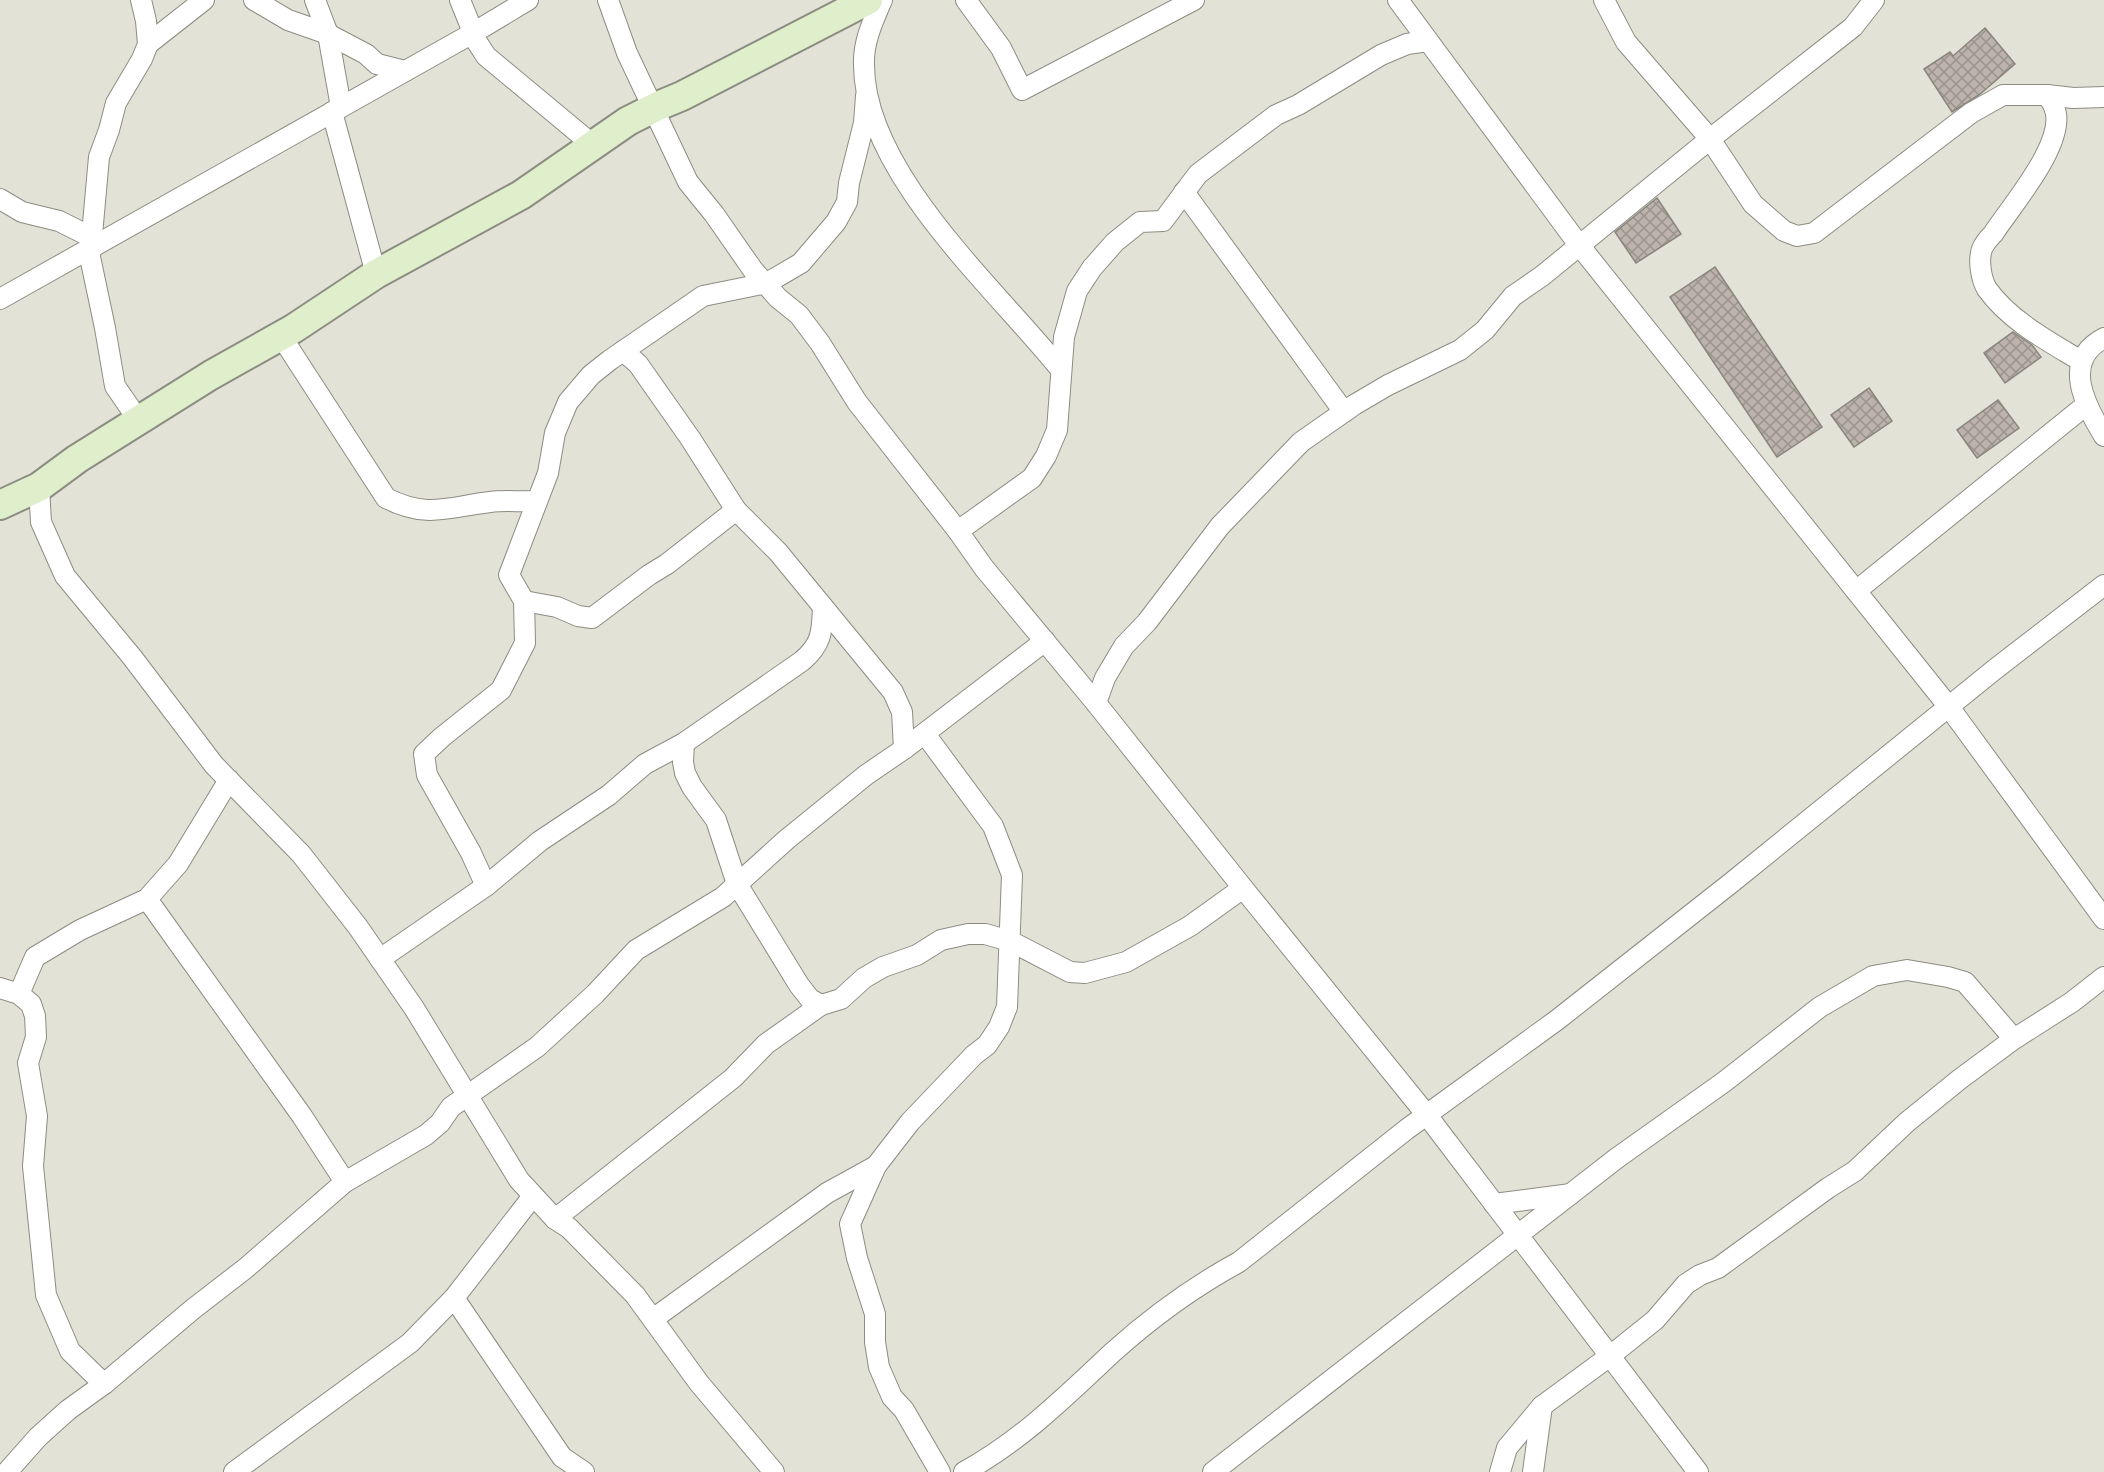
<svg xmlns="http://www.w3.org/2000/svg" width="2104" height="1472" viewBox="0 0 2104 1472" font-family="Ubuntu,sans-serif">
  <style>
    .building { fill: url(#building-cross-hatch); stroke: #8a847c; stroke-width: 1.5 }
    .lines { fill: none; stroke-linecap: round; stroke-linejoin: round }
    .street-casing { stroke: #8d8c82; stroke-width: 22 }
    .secondary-casing { stroke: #8d8c82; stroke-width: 32 }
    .street { stroke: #fff; stroke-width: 20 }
    .secondary { stroke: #dfefcc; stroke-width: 28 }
  </style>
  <defs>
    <pattern id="building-cross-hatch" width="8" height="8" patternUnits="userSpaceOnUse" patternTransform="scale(1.5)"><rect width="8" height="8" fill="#bcb4ac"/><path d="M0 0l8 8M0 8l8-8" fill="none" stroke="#99938c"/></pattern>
  </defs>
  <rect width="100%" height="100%" fill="#e3e2d7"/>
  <!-- building -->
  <g class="building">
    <polygon points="1985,28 2015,64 1979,95 1952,112 1924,69 1950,52 1953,56"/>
    <polygon points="1657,198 1681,234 1636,263 1615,232"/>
    <polygon points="1715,267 1822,427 1777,457 1670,297"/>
    <polygon points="2013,332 2032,345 2041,357 2005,383 1984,353"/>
    <polygon points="1869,388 1892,421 1854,447 1831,415"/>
    <polygon points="1998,400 2019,428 1977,458 1957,430"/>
  </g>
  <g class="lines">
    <defs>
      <g id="street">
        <polyline points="254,0 288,20 328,34 366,54 377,64 405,71"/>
        <polyline points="315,0 328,34 341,107"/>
        <polyline points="460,0 477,42 486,56 593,145"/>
        <polyline points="608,0 627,53 688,182 714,214 753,270 778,298 799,315 820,343 857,402 958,531 984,568 1096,703 1243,888 1426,1114 1698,1472"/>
        <path d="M882,0C873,21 863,42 864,65C864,173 997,290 1061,370"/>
        <polyline points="966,0 1001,48 1022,90 1194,0"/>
        <polyline points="1398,0 1579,245 1949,707 2104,919"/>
        <polyline points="1604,0 1626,42 1710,139 1753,204 1784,231 1797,236 1814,233 1971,113 2003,95 2047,95 2073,98 2104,97"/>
        <polyline points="148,44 204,0"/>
        <path d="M2047,95C2049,99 2053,103 2054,107C2069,140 2011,206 1993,234C1989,238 1984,244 1982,249C1978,260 1981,279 1987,289C2010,321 2048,341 2081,361"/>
        <polyline points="332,112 376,274"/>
        <polyline points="1184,192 1344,412"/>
        <polyline points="0,199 22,212 59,221 91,237"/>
        <polyline points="0,299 473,33 528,0"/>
        <path d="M281,336L386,498C427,519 448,507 490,502C505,500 521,502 537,501"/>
        <path d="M2104,338C2061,361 2085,405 2104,436"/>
        <polyline points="623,351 638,364 690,438 736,510 778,552 893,692 902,712 904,749"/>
        <polyline points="139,421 115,386 105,328 90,257 99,157 109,130 116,103 142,59 148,44 146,21 141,0"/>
        <polyline points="39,487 41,522 65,576 132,657 214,765 301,854 358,927 414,1008 519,1180 555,1219 569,1228 635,1295 699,1383 774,1472"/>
        <polyline points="958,531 1032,478 1046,456 1057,430 1064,337 1077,291 1092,268 1115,242 1140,222 1163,221 1198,174 1276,115 1298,105 1381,55 1407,44 1428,41"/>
        <polyline points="1856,591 2086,405"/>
        <polyline points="524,601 557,607 578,616 592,618 649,575 667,564 736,510"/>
        <polyline points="1096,703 1105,678 1124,646 1147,622 1220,526 1301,442 1354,405 1388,385 1460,350 1485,330 1513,296 1542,276 1710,139 1853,27 1874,0"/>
        <polyline points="925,734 993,826 1012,875 1007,1007 999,1027 987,1045 974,1055 910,1122 876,1166 850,1224 857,1258 875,1314 875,1342 879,1367 892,1397 904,1410 940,1472"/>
        <polyline points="684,743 683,762 685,773 692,787 716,820 737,884 799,985 810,999 821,1005"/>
        <polyline points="486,886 471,853 427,775 424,754 442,737 501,690 525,643 524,601 509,575 548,473 555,433 568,402 591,375 610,360 703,296 767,283 801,263 836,222 847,202 849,183 864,123 866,96"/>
        <polyline points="147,899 302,1116 345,1182"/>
        <path d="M380,959L486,886L540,841L609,795L645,764L684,743L802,661C822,644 822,632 823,607"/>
        <polyline points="0,988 19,994 31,1004 35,1016 36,1037 28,1063 37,1116 33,1166 46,1295 70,1351 104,1384"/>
        <polyline points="19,994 35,957 80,930 147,899 178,864 229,780"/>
        <polyline points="1494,1204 1571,1194"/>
        <polyline points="555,1219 733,1078 766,1044 821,1005 841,999 864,978 883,967 917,955 941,940 968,934 985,934 1010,941 1070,972 1085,973 1126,962 1190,926 1243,888"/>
        <polyline points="454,1298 562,1457 584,1472"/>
        <polyline points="653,1319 827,1193 876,1166"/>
        <polyline points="7,1472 38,1437 68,1410 104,1384 193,1309 246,1268 345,1182 426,1135 440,1123 451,1107 537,1047 595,994 636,950 723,897 786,840 866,775 904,749 1045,641"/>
        <polyline points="234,1472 410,1343 454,1298 533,1196"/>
        <path d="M964,1472C1021,1441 1066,1396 1113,1352C1152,1317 1193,1287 1239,1262L1407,1129L1557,1020L1731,883L1994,670L2104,585"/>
        <polyline points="1213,1472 1617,1158 1724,1082 1820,1007 1873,976 1907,970 1948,977 1965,982 2014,1039"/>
        <polyline points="1500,1472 1507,1448 1542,1406 1610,1356 1655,1320 1686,1284 1700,1275 1718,1268 1828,1188 1855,1171 1907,1122 1960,1079 2014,1039 2072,1002 2104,977"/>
        <polyline points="1533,1472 1542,1406"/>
      </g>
      <polyline id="secondary" points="0,505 39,487 77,459 211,375 293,329 376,274 521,195 628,121 658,106 682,96 868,0"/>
    </defs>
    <!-- street casing -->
    <use href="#street" class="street-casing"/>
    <!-- secondary casing -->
    <use href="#secondary" class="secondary-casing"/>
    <!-- street -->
    <use href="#street" class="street"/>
    <!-- secondary -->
    <use href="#secondary" class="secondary"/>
  </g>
</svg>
